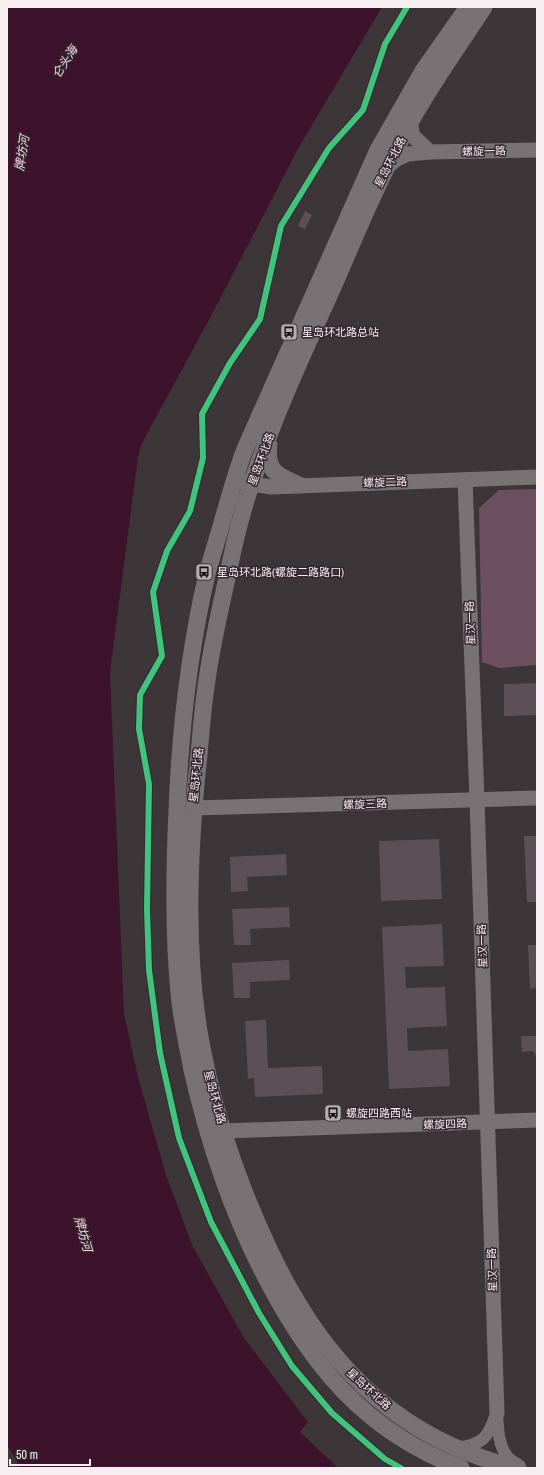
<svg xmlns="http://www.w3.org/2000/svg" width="544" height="1475" viewBox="0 0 544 1475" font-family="'Archivo Narrow','Noto Sans SC',sans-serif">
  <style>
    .green { fill: #6c505f }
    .water { fill: #3d132c }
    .building { fill: #5b5056 }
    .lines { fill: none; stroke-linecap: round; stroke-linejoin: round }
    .minor { stroke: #787274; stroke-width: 12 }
    .tertiary { stroke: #787274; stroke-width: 15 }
    .secondary { stroke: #787274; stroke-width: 17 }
    .cycleway-casing { stroke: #35282f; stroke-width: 8 }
    .cycleway { stroke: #40c37c; stroke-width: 6 }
    .labels { text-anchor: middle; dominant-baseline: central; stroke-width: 3; stroke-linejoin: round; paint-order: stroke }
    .street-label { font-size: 11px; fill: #f7eef2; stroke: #35282f }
    .poi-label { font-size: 11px; fill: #f7eef2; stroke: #35282f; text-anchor: start }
    .water-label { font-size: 12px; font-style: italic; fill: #f9d7e8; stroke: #35282f }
  </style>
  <rect width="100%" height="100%" fill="#3c3639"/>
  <!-- green -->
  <polygon class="green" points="537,489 537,665 499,668 482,662 479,508 499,490"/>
  <!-- water -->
  <polygon class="water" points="7,7 382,7 299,147 211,316 141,445 138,457 110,672 124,1014 139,1081 166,1175 193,1247 244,1338 308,1422 300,1432 338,1468 21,1468 7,1445"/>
  <!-- building -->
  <g class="building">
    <polygon points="305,211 312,215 305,229 298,226"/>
    <polygon points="537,683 537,715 504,716 504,684"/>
    <polygon points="524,836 537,836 537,902 527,902"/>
    <polygon points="439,839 442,899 381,901 379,841"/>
    <polygon points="286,854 287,875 247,877 248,891 231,892 230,857"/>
    <polygon points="289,907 290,927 250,929 251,945 234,945 232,909"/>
    <polygon points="442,924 444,966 405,967 406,988 445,987 447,1026 407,1028 408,1051 448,1049 450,1086 389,1089 382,927"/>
    <polygon points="528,945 537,945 537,988 530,989"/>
    <polygon points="289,960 290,980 250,982 250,998 234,998 232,963"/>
    <polygon points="266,1020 268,1068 322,1066 323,1094 255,1097 254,1078 248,1079 245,1021"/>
    <polygon points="521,1036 537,1036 537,1058 533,1051 522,1052"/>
  </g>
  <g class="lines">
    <!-- minor -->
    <g class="minor">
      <path d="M497,1413C498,1427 498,1445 507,1456C510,1460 516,1463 520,1466"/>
      <path d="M458,1448C483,1444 488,1438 496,1414"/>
    </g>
    <!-- tertiary -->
    <g class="tertiary">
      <polyline points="410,122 413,136 430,152"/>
      <polyline points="387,167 397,159 408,154 430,152 537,150"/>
      <polyline points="465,480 477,800 497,1413"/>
      <polyline points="240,481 251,484 271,487 537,477"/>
      <polyline points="193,808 537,798"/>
      <polyline points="213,1134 224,1131 537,1120"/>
    </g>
    <!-- secondary -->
    <g class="secondary">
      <path d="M484,7C460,44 434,80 412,119C382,172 358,229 334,285C304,351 274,416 251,485C241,514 234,544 228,574C220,609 212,644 207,680C203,705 201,730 199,755C189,846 184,946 200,1037C213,1111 238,1183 270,1251C313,1342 373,1416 469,1453C485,1459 500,1465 517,1468"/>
      <path d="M269,445C265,471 278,476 299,485"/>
      <path d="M461,1468C364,1431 310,1364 264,1274C231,1210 208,1140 192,1070C188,1048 183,1026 180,1003C173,939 174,875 177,810C180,731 189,652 207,574C212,556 218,537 223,519C230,495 236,472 245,449L378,150L423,71L468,7"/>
    </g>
    <defs>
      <polyline id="cycleway" points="401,1468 385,1459 332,1413 292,1366 259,1313 211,1222 179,1138 160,1053 149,970 147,909 149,784 139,729 140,695 162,656 153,592 167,551 190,511 203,458 202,414 230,363 260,319 281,226 329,148 363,110 385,44 407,7"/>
    </defs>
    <!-- cycleway casing -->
    <use href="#cycleway" class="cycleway-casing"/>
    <!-- cycleway -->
    <use href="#cycleway" class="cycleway"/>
  </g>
  <!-- icons -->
  <defs>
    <symbol id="bus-square" viewBox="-11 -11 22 22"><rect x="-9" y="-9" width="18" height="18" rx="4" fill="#b6aeb1" stroke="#35282f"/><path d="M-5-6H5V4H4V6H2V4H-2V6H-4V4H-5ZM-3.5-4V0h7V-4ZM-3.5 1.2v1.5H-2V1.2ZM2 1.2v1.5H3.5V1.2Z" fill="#111"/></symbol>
  </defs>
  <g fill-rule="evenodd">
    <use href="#bus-square" x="279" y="322" width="20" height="20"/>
    <use href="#bus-square" x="194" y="562" width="20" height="20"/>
    <use href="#bus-square" x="323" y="1103" width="20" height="20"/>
  </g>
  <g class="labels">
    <!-- street labels -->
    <g class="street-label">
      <text transform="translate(484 151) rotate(-1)">螺旋一路</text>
      <text transform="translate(390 162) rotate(-63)">星岛环北路</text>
      <text transform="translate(261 459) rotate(-70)">星岛环北路</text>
      <text transform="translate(385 482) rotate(-2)">螺旋二路</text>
      <text transform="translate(470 623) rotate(-92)">星汉一路</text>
      <text transform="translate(196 775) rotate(-84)">星岛环北路</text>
      <text transform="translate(365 804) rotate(-2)">螺旋三路</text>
      <text transform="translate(482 946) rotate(-92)">星汉一路</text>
      <text transform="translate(215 1097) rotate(75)">星岛环北路</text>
      <text transform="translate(445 1124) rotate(-2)">螺旋四路</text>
      <text transform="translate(492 1270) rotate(-92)">星汉一路</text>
      <text transform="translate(369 1389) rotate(42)">星岛环北路</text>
    </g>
    <!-- poi labels -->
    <g class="poi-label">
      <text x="302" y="332">星岛环北路总站</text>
      <text x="217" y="572">星岛环北路(螺旋二路路口)</text>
      <text x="346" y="1113">螺旋四路西站</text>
    </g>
    <!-- water labels -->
    <g class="water-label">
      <text transform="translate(65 62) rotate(-57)">仑头海</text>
      <text transform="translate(22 153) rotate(-81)">牌坊河</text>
      <text transform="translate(83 1234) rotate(74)">牌坊河</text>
    </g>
  </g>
  <!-- border -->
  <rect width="544" height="1475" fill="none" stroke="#f7eef2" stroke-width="16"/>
  <!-- scale -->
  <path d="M10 1459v6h80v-6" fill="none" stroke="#f7eef2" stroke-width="2"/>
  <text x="16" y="1459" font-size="12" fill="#f7eef2" stroke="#35282f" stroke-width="3" paint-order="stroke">50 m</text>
</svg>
